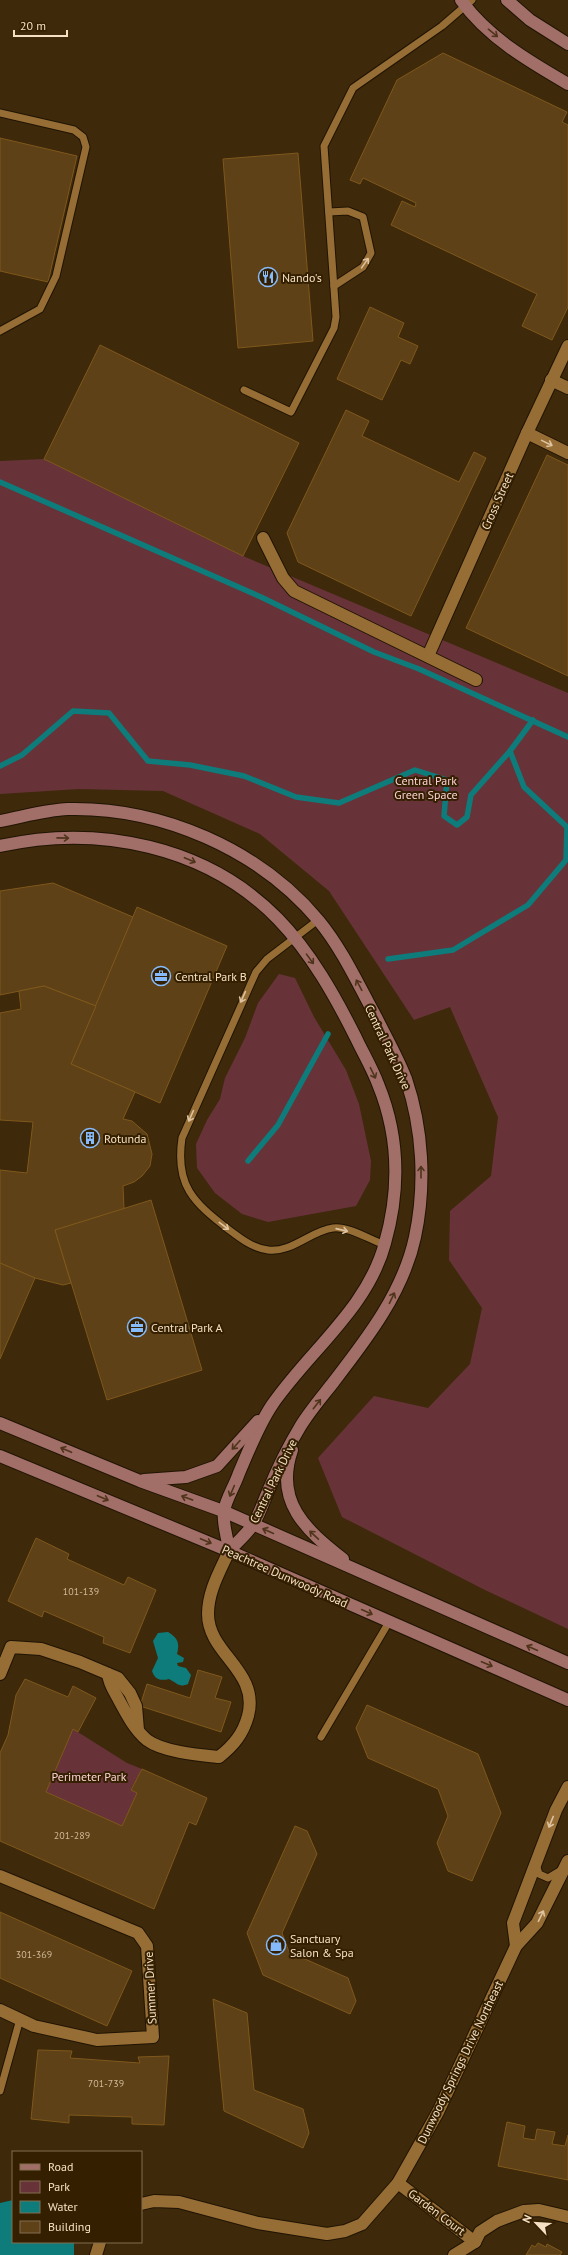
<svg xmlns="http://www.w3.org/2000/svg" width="568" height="2255" viewBox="0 0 568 2255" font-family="'PT Sans',sans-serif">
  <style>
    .green { fill: #673339 }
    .water { fill: #0e7c7b }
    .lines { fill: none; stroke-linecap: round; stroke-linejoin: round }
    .stream { stroke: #0e7c7b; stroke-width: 5.5 }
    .building { fill: #5e4116; stroke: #7f581c }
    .lane-casing { stroke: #201403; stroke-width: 9 }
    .street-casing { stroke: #201403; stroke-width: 14 }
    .secondary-casing { stroke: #201403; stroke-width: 14 }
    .lane { stroke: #966d35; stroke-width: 7 }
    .street { stroke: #966d35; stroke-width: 12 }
    .secondary { stroke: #a16e68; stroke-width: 12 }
    .oneway { stroke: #4f341b }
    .oneway2 { stroke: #dec3a0 }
    .labels { text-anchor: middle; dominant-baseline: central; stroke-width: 4; stroke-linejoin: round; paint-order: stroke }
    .number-label { font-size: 10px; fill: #d0b898 }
    .poi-label { font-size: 12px; fill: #f6e0c4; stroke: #342001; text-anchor: start }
    .street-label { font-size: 12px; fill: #f6e0c4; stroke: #342001 }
    .park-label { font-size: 12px; fill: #fcd2d4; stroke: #342001 }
  </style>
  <rect width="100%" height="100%" fill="#3e290b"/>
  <!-- green -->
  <g class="green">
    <polygon points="44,459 243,556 568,693 568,1629 485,1590 342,1517 318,1458 374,1396 428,1408 470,1364 482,1308 449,1260 450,1211 491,1176 498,1117 450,1007 414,1020 329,891 260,834 163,791 79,789 0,794 0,461"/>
    <polygon points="279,974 295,978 314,1017 346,1070 359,1104 371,1161 370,1180 356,1206 268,1222 242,1214 215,1193 197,1168 196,1144 207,1120 220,1099 225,1078 245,1038 258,1003"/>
    <polygon points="73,1729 127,1763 142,1769 131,1789 137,1793 122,1826 46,1792"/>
  </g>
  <!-- water -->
  <g class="water">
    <path d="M168,1632C178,1638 180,1643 177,1654L184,1658L183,1662L177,1663L178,1666L186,1668L191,1675L188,1684C179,1688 177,1683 169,1679C161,1681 155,1680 152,1671L158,1658L153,1641L158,1633Z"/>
    <polygon points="13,2200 13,2242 74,2242 74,2255 0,2255 0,2203"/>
  </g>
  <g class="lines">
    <!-- stream -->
    <g class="stream">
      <polyline points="0,482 261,597 374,652 419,669 568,737"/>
      <polyline points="0,766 22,755 73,711 109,713 148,761 190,765 244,776 296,797 339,803 415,770 447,780 444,816 457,825 467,817 471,795 510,751"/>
      <polyline points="388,959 453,950 528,905 566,860 567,827 524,787 510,751 533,720"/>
      <polyline points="248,1161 278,1125 328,1034"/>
    </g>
  </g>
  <!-- building -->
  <g class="building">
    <polygon points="443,53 567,112 562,122 568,125 568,307 552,340 522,326 537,294 391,225 402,201 415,207 416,203 363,178 360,184 350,180 397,80"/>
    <polygon points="0,138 77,156 48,282 0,271"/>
    <polygon points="298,153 313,341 238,348 223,159"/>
    <polygon points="370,307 404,323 398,337 418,346 410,364 401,360 382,400 337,379"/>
    <polygon points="100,345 299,443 243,556 44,459"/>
    <polygon points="346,410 369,421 362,436 459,482 474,452 486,458 411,616 298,562 287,533"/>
    <polygon points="547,455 568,465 568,676 466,628"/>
    <polygon points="53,883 133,917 96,1006 44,986 0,995 0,891"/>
    <polygon points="137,907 227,946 160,1103 71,1064"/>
    <polygon points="44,986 96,1006 71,1064 135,1092 123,1119 132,1121 147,1134 152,1154 150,1166 142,1176 134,1182 123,1186 124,1209 55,1230 71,1283 63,1285 35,1278 0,1263 0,1170 27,1173 33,1122 0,1120 0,1013 21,1009 19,991"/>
    <polygon points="151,1200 202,1370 107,1400 55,1230"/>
    <polygon points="0,1263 35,1278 0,1359"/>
    <polygon points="36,1538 69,1554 67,1559 124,1585 128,1577 156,1590 130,1653 103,1643 104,1637 44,1611 42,1617 8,1601"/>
    <polygon points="198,1670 222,1677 215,1698 231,1702 221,1732 140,1706 147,1684 190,1698"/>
    <polygon points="25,1679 68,1697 73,1686 96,1698 78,1732 73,1729 46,1792 122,1826 137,1793 131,1790 142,1769 207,1798 196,1825 189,1822 154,1909 0,1841 0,1753 8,1735 16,1695"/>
    <polygon points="367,1705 478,1754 501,1813 472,1881 448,1871 437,1843 448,1816 438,1789 368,1758 356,1728"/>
    <polygon points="295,1826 307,1831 317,1854 282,1933 289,1952 348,1978 356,2001 350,2014 263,1975 247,1933"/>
    <polygon points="0,1912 132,1971 107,2026 0,1978"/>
    <polygon points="213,1999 247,2013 254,2090 303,2109 309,2133 303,2148 224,2111"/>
    <polygon points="38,2050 72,2051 70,2058 140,2063 138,2057 169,2056 164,2125 132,2124 132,2117 69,2115 69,2123 31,2119"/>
    <polygon points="507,2122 525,2126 523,2138 535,2140 537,2129 555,2132 552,2144 565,2146 568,2135 568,2180 498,2166"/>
    <polygon points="538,2243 546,2247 547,2244 562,2252 560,2255 526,2255 532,2245 535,2247"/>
  </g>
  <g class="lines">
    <defs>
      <g id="lane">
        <polyline points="0,113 74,130 83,137 86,147 56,276 40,309 0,331"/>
        <polyline points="329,212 348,211 363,217 371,253 363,267 334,286"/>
        <polyline points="244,390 291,412 334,328 336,317 324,146 353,88 442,26 472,0"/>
        <path d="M318,920L267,959L256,972L182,1138C175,1185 193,1202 228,1229C240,1238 252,1248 268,1250C292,1253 310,1231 333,1228C349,1226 370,1240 385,1245"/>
        <polyline points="321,1737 389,1622"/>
        <polyline points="536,1864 539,1874 548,1878 563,1869"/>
        <polyline points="0,2091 20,2019"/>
      </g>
      <g id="street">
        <polyline points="551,380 568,388"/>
        <polyline points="527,433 568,453"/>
        <polyline points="263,538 283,578 294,591 476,680"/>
        <polyline points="428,656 527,433 568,346"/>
        <polyline points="0,1674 11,1647 41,1649 80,1662 118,1678 130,1693 136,1706 138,1730"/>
        <path d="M108,1674C109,1685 115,1692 120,1702C127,1715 135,1730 147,1740C163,1752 199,1755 219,1757C234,1745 243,1734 248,1716C260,1671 208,1654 208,1614C208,1591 220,1571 229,1551"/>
        <polyline points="0,1876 138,1933 147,1946 153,2037 97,2040 34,2026 0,2010"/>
        <polyline points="516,1946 513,1923 556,1810 568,1787"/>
        <polyline points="398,2183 475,2242"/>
        <polyline points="141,2204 154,2201 179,2202 258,2223 327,2234 345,2231 362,2224 398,2183 438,2112 516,1946 537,1923 568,1861"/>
        <polyline points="96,2255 100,2242"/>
        <polyline points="454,2255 475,2242 480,2232 497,2221 524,2211 539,2210 568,2217"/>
      </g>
      <g id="secondary">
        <path d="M461,0C487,37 530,62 568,84"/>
        <polyline points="507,0 530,20 568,44"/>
        <path d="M0,821C22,817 45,810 68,809C161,807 259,849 319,921C342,949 358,984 376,1017C386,1037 398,1058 406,1079C423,1129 426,1185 415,1237C403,1293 366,1340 332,1384C321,1398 309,1412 300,1427C288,1447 278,1467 269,1489C264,1500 260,1513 254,1523C248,1533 237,1542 229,1551"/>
        <path d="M0,846C98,824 207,846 278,919C311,953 335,996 356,1038C363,1053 372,1068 378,1084C399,1135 400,1190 385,1243C368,1308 309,1351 272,1405C258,1426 249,1450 239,1473C235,1485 226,1499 224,1511C222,1523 228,1539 229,1551"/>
        <polyline points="0,1423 140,1481 223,1511 568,1663"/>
        <path d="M292,1450C274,1502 306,1530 343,1559"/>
        <polyline points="0,1456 229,1551 568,1700"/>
        <polyline points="144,1480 186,1477 217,1466 258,1421"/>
      </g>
    </defs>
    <!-- lane casing -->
    <use href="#lane" class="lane-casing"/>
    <!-- street casing -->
    <use href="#street" class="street-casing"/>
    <!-- secondary casing -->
    <use href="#secondary" class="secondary-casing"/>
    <!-- lane -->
    <use href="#lane" class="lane"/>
    <!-- street -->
    <use href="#street" class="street"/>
    <!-- secondary -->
    <use href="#secondary" class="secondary"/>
  </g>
  <!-- one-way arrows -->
  <defs><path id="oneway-shaft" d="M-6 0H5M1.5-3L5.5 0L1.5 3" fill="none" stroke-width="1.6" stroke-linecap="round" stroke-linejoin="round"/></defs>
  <g class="oneway">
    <use href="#oneway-shaft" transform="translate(493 33) rotate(39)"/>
    <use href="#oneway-shaft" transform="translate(63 838) rotate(1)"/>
    <use href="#oneway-shaft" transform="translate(190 860) rotate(23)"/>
    <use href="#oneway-shaft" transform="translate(310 959) rotate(54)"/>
    <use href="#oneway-shaft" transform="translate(359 985) rotate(-118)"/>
    <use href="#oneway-shaft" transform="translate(373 1073) rotate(64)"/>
    <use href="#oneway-shaft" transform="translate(421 1172) rotate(-90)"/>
    <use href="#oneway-shaft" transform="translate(392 1298) rotate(-64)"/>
    <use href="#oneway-shaft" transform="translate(317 1404) rotate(-52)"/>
    <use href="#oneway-shaft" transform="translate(236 1445) rotate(132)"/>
    <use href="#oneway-shaft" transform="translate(66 1450) rotate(-157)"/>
    <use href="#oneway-shaft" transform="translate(232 1491) rotate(113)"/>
    <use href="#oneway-shaft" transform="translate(103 1498) rotate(23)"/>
    <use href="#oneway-shaft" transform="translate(187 1498) rotate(-160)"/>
    <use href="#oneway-shaft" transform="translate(268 1531) rotate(-156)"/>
    <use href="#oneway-shaft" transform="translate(314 1535) rotate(-137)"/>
    <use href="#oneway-shaft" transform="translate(206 1541) rotate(23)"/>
    <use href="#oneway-shaft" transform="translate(367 1612) rotate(24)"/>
    <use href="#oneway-shaft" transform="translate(532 1648) rotate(-156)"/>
    <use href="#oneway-shaft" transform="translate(487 1664) rotate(23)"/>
  </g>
  <g class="oneway2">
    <use href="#oneway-shaft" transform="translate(365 263) rotate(-55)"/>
    <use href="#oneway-shaft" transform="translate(547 443) rotate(26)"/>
    <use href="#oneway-shaft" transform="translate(243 997) rotate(114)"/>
    <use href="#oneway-shaft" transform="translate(191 1116) rotate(114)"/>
    <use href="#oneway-shaft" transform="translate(224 1226) rotate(37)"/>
    <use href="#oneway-shaft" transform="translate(342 1230) rotate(13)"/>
    <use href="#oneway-shaft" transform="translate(551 1822) rotate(112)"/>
    <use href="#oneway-shaft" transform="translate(541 1916) rotate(-64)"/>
  </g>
  <!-- icons -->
  <defs>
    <symbol id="restaurant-ring" viewBox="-11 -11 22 22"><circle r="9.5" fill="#342001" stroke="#86bbfb" stroke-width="1.5"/><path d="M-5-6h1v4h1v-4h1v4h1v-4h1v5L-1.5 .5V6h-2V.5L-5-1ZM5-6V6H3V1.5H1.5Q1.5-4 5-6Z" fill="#86bbfb"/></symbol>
    <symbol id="office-ring" viewBox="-11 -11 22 22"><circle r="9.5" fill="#342001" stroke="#86bbfb" stroke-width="1.5"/><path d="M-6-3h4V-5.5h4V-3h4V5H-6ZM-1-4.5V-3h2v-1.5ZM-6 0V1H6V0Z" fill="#86bbfb"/></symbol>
    <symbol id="building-ring" viewBox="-11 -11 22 22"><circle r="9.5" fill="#342001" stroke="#86bbfb" stroke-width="1.5"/><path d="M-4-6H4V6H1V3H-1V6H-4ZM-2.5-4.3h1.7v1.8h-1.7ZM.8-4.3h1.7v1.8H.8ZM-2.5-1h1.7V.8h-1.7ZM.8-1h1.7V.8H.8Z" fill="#86bbfb"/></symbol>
    <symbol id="shop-ring" viewBox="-11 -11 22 22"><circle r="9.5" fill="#342001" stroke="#86bbfb" stroke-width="1.5"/><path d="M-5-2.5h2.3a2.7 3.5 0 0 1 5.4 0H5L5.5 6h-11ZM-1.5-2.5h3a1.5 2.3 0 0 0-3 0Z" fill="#86bbfb"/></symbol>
  </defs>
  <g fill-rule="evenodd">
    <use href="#restaurant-ring" x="257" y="266" width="22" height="22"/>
    <use href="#office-ring" x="150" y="965" width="22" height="22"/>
    <use href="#building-ring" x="79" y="1127" width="22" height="22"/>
    <use href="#office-ring" x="126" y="1316" width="22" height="22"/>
    <use href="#shop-ring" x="265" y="1934" width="22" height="22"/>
  </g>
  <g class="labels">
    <!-- number labels -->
    <g class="number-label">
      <text x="81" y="1591">101-139</text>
      <text x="72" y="1835">201-289</text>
      <text x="34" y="1954">301-369</text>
      <text x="106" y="2083">701-739</text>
    </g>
    <!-- poi labels -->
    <g class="poi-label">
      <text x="282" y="277">Nando's</text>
      <text x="175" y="976">Central Park B</text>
      <text x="104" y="1138">Rotunda</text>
      <text x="151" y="1327">Central Park A</text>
      <text x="290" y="1938">Sanctuary<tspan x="290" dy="14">Salon &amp; Spa</tspan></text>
    </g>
    <!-- street labels -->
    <g class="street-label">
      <text transform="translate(497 501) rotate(-66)">Cross Street</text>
      <text transform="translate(388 1047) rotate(65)">Central Park Drive</text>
      <text transform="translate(273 1481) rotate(-64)">Central Park Drive</text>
      <text transform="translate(285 1576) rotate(24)">Peachtree Dunwoody Road</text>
      <text transform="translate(150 1988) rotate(-93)">Summer Drive</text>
      <text transform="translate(460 2062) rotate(-64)">Dunwoody Springs Drive Northeast</text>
      <text transform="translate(437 2212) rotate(37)">Garden Court</text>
    </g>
    <!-- park labels -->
    <g class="park-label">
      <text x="426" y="780">Central Park<tspan x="426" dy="14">Green Space</tspan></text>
      <text x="89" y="1776">Perimeter Park</text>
    </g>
  </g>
  <!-- legend -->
  <rect x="12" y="2151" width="130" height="92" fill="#342001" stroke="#826d4f"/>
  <rect x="20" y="2164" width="20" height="6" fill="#a16e68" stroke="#826d4f"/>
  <text x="48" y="2171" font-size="12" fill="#f6e0c4">Road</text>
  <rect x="20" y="2181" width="20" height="12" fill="#673339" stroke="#826d4f"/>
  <text x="48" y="2191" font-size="12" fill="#f6e0c4">Park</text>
  <rect x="20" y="2201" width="20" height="12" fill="#0e7c7b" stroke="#826d4f"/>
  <text x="48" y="2211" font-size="12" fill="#f6e0c4">Water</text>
  <rect x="20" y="2221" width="20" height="12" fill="#5e4116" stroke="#826d4f"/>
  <text x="48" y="2231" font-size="12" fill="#f6e0c4">Building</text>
  <!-- north arrow -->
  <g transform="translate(536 2223) rotate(295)" stroke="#342001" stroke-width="3" paint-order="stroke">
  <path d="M0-3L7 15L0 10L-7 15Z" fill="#f6e0c4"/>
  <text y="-6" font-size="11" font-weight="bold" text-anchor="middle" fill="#f6e0c4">N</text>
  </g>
  <!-- scale -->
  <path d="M14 30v6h53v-6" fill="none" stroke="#f6e0c4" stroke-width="2"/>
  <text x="20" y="30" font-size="12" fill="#f6e0c4" stroke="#342001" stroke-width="3" paint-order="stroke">20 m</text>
</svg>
